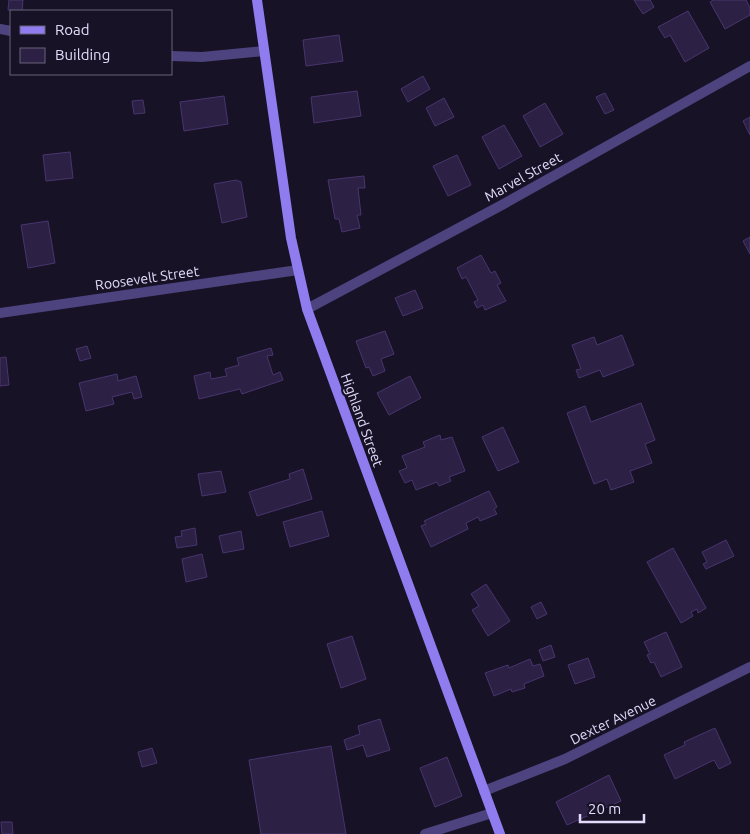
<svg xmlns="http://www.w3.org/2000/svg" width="750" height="834" viewBox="0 0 750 834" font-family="Ubuntu,sans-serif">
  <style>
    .building { fill: #2c2045; stroke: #48356e }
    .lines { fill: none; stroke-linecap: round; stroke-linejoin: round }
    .street { stroke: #4d437f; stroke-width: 10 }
    .secondary { stroke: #8f7df0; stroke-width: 10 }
    .labels { text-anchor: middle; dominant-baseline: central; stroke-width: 4.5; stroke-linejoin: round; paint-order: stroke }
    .street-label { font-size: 14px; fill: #e3dbfb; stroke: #181226 }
  </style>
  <rect width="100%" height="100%" fill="#181226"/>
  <!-- building -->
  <g class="building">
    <polygon points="9,0 23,0 22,11 8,10"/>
    <polygon points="634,0 650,0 654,7 643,14"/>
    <polygon points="713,0 746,0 750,8 750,15 725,29 710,2"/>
    <polygon points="688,11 709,48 685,62 670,35 665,38 658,27"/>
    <polygon points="339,35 343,61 306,66 303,40"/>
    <polygon points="423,76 430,89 408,102 401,89"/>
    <polygon points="357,91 361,116 314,123 311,97"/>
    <polygon points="605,93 614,110 605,114 596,97"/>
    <polygon points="224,96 228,124 184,131 180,102"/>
    <polygon points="444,98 454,117 435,126 426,108"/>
    <polygon points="143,100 145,113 134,114 132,101"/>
    <polygon points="545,103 563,134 540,147 523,116"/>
    <polygon points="750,117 750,135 743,121"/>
    <polygon points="504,125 522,156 499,169 482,137"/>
    <polygon points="70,152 73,178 46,181 43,155"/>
    <polygon points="457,155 471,185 448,196 433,166"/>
    <polygon points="364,176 365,188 358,188 361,215 357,215 360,228 342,232 339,219 335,219 328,180"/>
    <polygon points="236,180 241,182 247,217 222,223 214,184"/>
    <polygon points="48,221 55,263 28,268 21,225"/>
    <polygon points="750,237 750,254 743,241"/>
    <polygon points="481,255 491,273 495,271 501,283 497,285 506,301 485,310 483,305 477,308 474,302 478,300 466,277 462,279 457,268"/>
    <polygon points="415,290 423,308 403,316 395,298"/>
    <polygon points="385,331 394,354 381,359 385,371 373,376 369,367 366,368 356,341"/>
    <polygon points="622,335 634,365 603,377 600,370 579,378 576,370 581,369 572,345 594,337 597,345"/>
    <polygon points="87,346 91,358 80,361 76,349"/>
    <polygon points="271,348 273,355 267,356 273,375 280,372 283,380 242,394 240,389 199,399 194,376 210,372 211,379 227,376 225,369 239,365 237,358"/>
    <polygon points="6,357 9,385 0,386 0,358"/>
    <polygon points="117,374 118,381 136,376 142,397 134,399 132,392 112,397 114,404 86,411 79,383"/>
    <polygon points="410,376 421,398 389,415 377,393"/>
    <polygon points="641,403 655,440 645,444 652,463 630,471 634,482 611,490 607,479 594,484 567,413 585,406 591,422"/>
    <polygon points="503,427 519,462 498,471 482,437"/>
    <polygon points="440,435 441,440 452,437 465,471 449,477 451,481 439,486 437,482 416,490 412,480 405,483 399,471 407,468 402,456 425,447 423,442"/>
    <polygon points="303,469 312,499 257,516 249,492 290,479 289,474"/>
    <polygon points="221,471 226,492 202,496 198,474"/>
    <polygon points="489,491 497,507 494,509 497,514 480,521 478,517 466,523 468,529 431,547 421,526 426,524 424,521"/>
    <polygon points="322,511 329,536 290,547 283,522"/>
    <polygon points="195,528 197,545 177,548 175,537 182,536 181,531"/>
    <polygon points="241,531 244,549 223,553 219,536"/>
    <polygon points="726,540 734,556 706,569 703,564 707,562 702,552"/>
    <polygon points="673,548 706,608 698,613 697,609 691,612 693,616 681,623 647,562"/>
    <polygon points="202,554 207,577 186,582 182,559"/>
    <polygon points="486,584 510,621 488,636 472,610 479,606 471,594"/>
    <polygon points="541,602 547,614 537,619 531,607"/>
    <polygon points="666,632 682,667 661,677 654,662 651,663 647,655 650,654 644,642"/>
    <polygon points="352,636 366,679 341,688 327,644"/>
    <polygon points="551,645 555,657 543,661 539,650"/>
    <polygon points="588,658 595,677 575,684 568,665"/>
    <polygon points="530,659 533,666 540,664 544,676 524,684 525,688 512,692 511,689 494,696 485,673 508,665 509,668"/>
    <polygon points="380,719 390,750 367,757 363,745 347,750 344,740 360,734 358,726"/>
    <polygon points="715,728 731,763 719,769 714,760 675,779 664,755 685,745 684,742"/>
    <polygon points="331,746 346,834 261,834 249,760"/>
    <polygon points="152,748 157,763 142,767 138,752"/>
    <polygon points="447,757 462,796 435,807 420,768"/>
    <polygon points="609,775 621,801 567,825 556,802"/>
    <polygon points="1,822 12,822 13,834 2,834"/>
  </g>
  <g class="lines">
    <!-- street -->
    <g class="street">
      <polyline points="0,29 11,31"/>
      <polyline points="171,56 202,57 264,51"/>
      <polyline points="307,309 500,206 750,66"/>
      <polyline points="0,313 298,270"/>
      <polyline points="484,791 565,759 750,667"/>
      <polyline points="425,834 492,813"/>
    </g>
    <!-- secondary -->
    <polyline class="secondary" points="257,0 291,238 307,309 500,834"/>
  </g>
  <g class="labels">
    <!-- street labels -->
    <g class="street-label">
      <text transform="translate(523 177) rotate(-29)">Marvel Street</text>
      <text transform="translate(147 278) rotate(-8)">Roosevelt Street</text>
      <text transform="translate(362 420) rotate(70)">Highland Street</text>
      <text transform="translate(613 720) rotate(-26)">Dexter Avenue</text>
    </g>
  </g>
  <!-- legend -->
  <rect x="10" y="10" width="162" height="65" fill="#181226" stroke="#69627b"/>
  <rect x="20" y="26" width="25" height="8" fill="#8f7df0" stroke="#69627b"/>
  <text x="55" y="35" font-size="15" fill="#e3dbfb">Road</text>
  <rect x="20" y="48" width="25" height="15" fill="#2c2045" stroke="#69627b"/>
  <text x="55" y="60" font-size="15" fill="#e3dbfb">Building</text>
  <!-- scale -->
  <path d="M580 814v8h64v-8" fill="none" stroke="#e3dbfb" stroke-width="2.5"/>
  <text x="588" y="814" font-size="15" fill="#e3dbfb" stroke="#181226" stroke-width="4" paint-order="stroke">20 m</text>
</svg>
